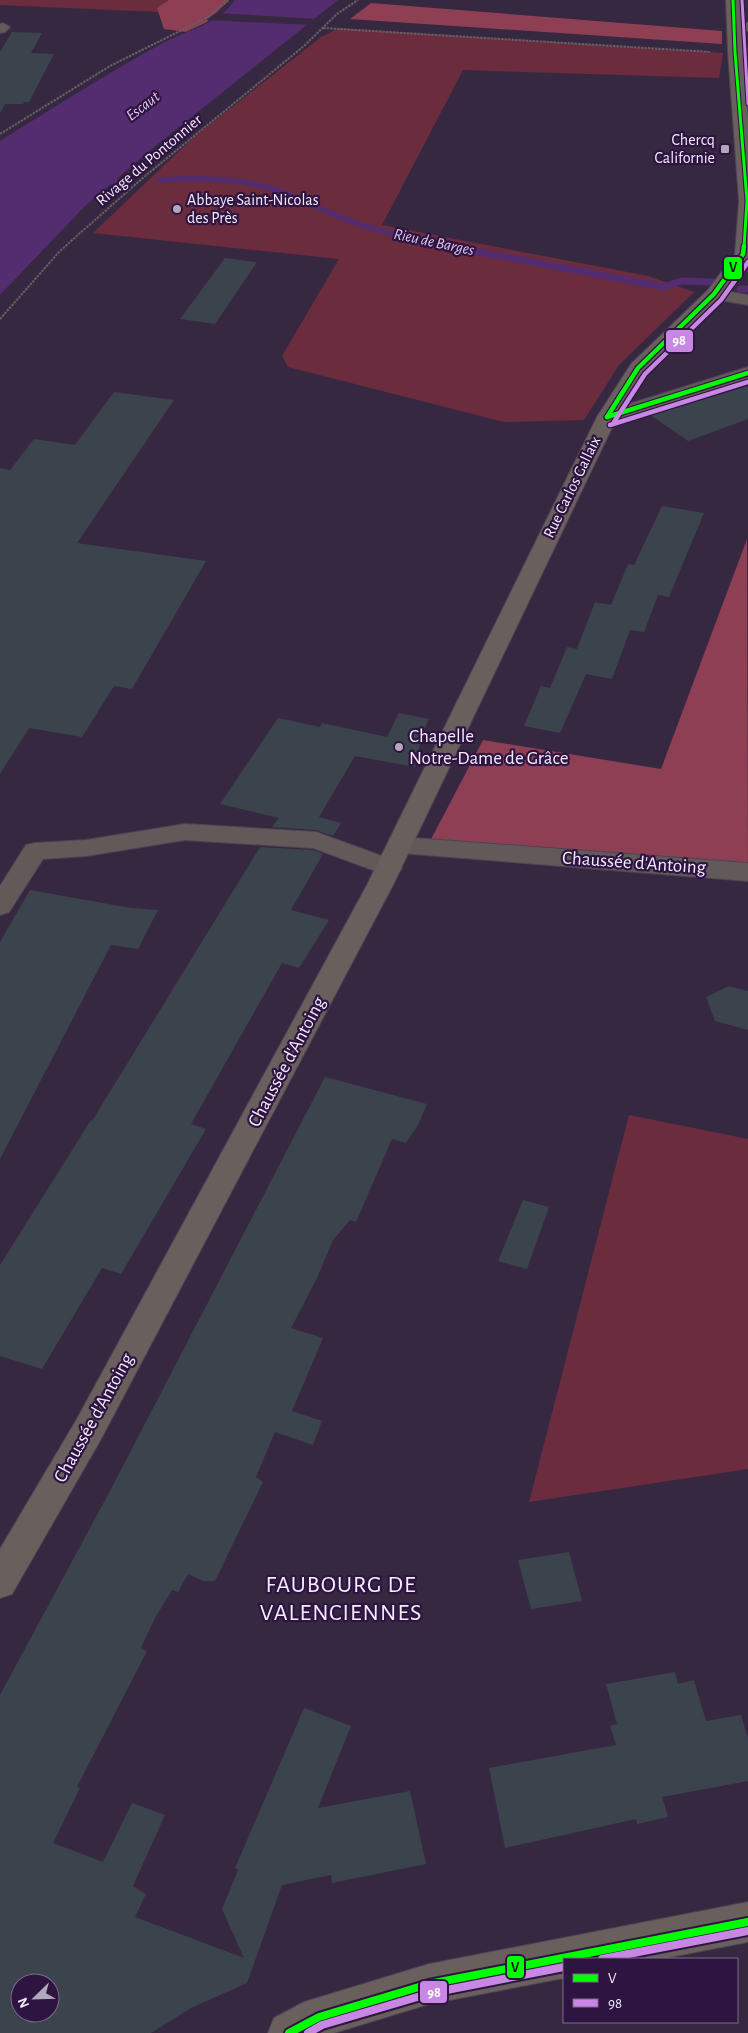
<svg xmlns="http://www.w3.org/2000/svg" width="748" height="2033" viewBox="0 0 748 2033" font-family="'Alegreya Sans',sans-serif">
  <style>
    .green { fill: #6b2d3e }
    .forest { fill: #8e3f53 }
    .water { fill: #532d70 }
    .pier { fill: #372842 }
    .lines { fill: none; stroke-linecap: round; stroke-linejoin: round }
    .stream-far1 { stroke: #532d70; stroke-width: 5.5 }
    .stream { stroke: #532d70; stroke-width: 7 }
    .building { fill: #3b434d; fill-rule: evenodd }
    .minor-casing { stroke: #4d4256; stroke-width: 2 }
    .major-casing { stroke: #4d4256; stroke-width: 2 }
    .path { stroke: #655e62; stroke-width: 2; stroke-dasharray: 2.5 1; stroke-linecap: butt }
    .minor { fill: #615a59; fill-rule: evenodd }
    .major { fill: #695f5c; fill-rule: evenodd }
    .bus-1-far2-casing { stroke: #2e1441; stroke-width: 5 }
    .bus-1-far1-casing { stroke: #2e1441; stroke-width: 7 }
    .bus-1-casing { stroke: #2e1441; stroke-width: 12 }
    .bus-2-far2-casing { stroke: #2e1441; stroke-width: 5 }
    .bus-2-far1-casing { stroke: #2e1441; stroke-width: 7 }
    .bus-2-casing { stroke: #2e1441; stroke-width: 12 }
    .bus-1-far2 { stroke: #0f0; stroke-width: 3 }
    .bus-1-far1 { stroke: #0f0; stroke-width: 4.5 }
    .bus-1 { stroke: #0f0; stroke-width: 8 }
    .bus-2-far2 { stroke: #c787e3; stroke-width: 3 }
    .bus-2-far1 { stroke: #c787e3; stroke-width: 4.5 }
    .bus-2 { stroke: #c787e3; stroke-width: 8 }
    .poi-dot { fill: #b2a7bc; stroke: #2e1441; stroke-width: 2 }
    .labels { text-anchor: middle; dominant-baseline: central; stroke-width: 4.5; stroke-linejoin: round; paint-order: stroke }
    .far-water-label { font-size: 16px; font-style: italic; fill: #dec9f2; stroke: #2e1441 }
    .far-poi-label { font-size: 16px; fill: #f4ebfd; stroke: #2e1441; text-anchor: end }
    .far-street-label { font-size: 16px; fill: #f4ebfd; stroke: #2e1441 }
    .poi-label { font-size: 19px; fill: #f4ebfd; stroke: #2e1441; text-anchor: start }
    .street-label { font-size: 19px; fill: #f4ebfd; stroke: #2e1441 }
    .near-neighbourhood-label { font-size: 24px; letter-spacing: 1px; fill: #f4ebfd; stroke: #2e1441 }
    .line-badge { stroke: #2e1441; stroke-width: 2 }
    .badge-label { font-size: 14px; text-anchor: middle; font-weight: bold; fill: #fff }
    .pale-badge-label { font-size: 14px; text-anchor: middle; font-weight: bold; fill: #111 }
  </style>
  <rect width="100%" height="100%" fill="#372842"/>
  <!-- green -->
  <g class="green">
    <polygon points="0,0 169,0 157,8 158,12 0,5"/>
    <polygon points="339,28 723,53 719,78 463,70 382,225 648,276 694,292 619,365 584,420 504,422 288,367 282,356 339,259 93,233 193,138 321,37"/>
    <polygon points="629,1115 748,1139 748,1469 529,1502"/>
  </g>
  <!-- forest -->
  <g class="forest">
    <polygon points="169,0 229,0 207,22 186,32 164,29 157,8"/>
    <polygon points="371,3 722,31 722,44 350,19"/>
    <polygon points="747,539 748,872 427,847 483,740 661,769"/>
  </g>
  <!-- water -->
  <path class="water" d="M235,0H338L149,151L84,207L0,295V141C53,108 106,74 161,44C185,31 219,24 235,0Z"/>
  <!-- pier -->
  <polygon class="pier" points="216,13 319,19 311,25 206,20"/>
  <g class="lines">
    <!-- stream-far1 -->
    <g class="stream-far1">
      <path d="M159,180C190,178 223,178 254,184C289,191 318,209 350,221C383,233 419,240 454,247"/>
      <polyline points="113,182 130,181"/>
    </g>
    <!-- stream -->
    <g class="stream">
      <polyline points="447,246 664,287 681,281 713,282"/>
      <polyline points="740,289 748,289"/>
    </g>
  </g>
  <!-- building -->
  <g class="building">
    <polygon points="12,32 42,33 31,53 54,54 29,102 24,102 23,104 5,104 0,113 0,52"/>
    <polygon points="225,258 257,262 215,324 180,319"/>
    <polygon points="748,383 748,419 688,441 649,414"/>
    <polygon points="114,392 174,400 77,543 206,561 132,689 114,686 82,737 29,728 0,774 0,468 10,470 34,439 75,445"/>
    <polygon points="662,506 704,513 669,597 658,595 644,632 630,630 612,679 586,674 560,733 524,726 541,686 550,688 567,647 577,649 595,602 611,605 628,564 634,565"/>
    <polygon points="399,713 429,719 418,744 420,744 415,767 355,756 319,817 341,823 333,836 316,830 272,827 279,818 220,804 278,718 320,727 322,723 387,737"/>
    <polygon points="260,847 313,850 323,854 291,910 329,920 299,968 282,963 191,1124 206,1129 121,1274 102,1268 42,1369 0,1356 0,1265 91,1120 92,1121"/>
    <polygon points="30,890 131,908 158,910 138,949 111,945 0,1159 0,942"/>
    <polygon points="729,986 748,991 748,1030 715,1021 706,997"/>
    <path d="M325,1077L427,1104L418,1125L406,1143L392,1139L356,1222L350,1220L333,1240L317,1278L291,1328L323,1338L292,1411L322,1421L313,1445L275,1432L256,1477L263,1482L215,1581H203L188,1574L178,1592L172,1590L155,1618L141,1648L147,1651L77,1787L80,1788L53,1843L103,1862L132,1803L165,1815L133,1886L146,1894L135,1917L244,1958L222,1909L238,1870L235,1868L304,1708L351,1726L318,1808L410,1791L426,1864L332,1883L331,1875L282,1885L247,1983L191,2008L151,2033H0V1695L111,1489ZM20,1983H50V2013H20Z"/>
    <polygon points="523,1200 549,1207 527,1269 498,1261"/>
    <polygon points="569,1552 582,1601 531,1609 518,1560"/>
    <polygon points="675,1672 678,1684 694,1680 706,1721 741,1715 748,1738 748,1781 662,1797 668,1817 637,1824 636,1819 505,1848 489,1768 616,1745 610,1726 617,1724 606,1684"/>
  </g>
  <g class="lines">
    <defs>
      <g id="minor">
        <polygon points="734,22 748,23 748,31 729,29 727,26"/>
        <polygon points="3,23 10,27 5,32 0,33 0,24"/>
        <polygon points="714,289 748,295 748,305 708,298 705,294 708,290"/>
        <polygon points="748,367 748,379 614,421 607,423 600,421 597,417 600,413"/>
        <polygon points="185,824 316,832 398,862 402,868 398,874 389,876 313,848 185,840 86,856 43,859 9,912 0,915 0,886 26,845 35,843 86,840"/>
        <polygon points="400,837 748,863 748,881 400,853 391,851 387,845 391,839"/>
      </g>
      <g id="major">
        <polygon points="726,0 740,0 748,120 748,259 720,298 645,371 617,417 393,885 101,1439 12,1594 0,1598 0,1549 77,1419 367,885 597,417 631,364 708,290 735,254 739,201 728,52"/>
        <polygon points="748,1902 748,1942 660,1959 564,1959 564,1978 429,2004 334,2033 268,2033 274,2018 304,2002 429,1964"/>
      </g>
    </defs>
    <!-- minor casing -->
    <use href="#minor" class="minor-casing"/>
    <!-- major casing -->
    <use href="#major" class="major-casing"/>
    <!-- path -->
    <g class="path">
      <polyline points="323,28 711,52"/>
      <polyline points="0,134 110,66 206,18 229,0"/>
      <polyline points="0,319 59,252 79,234 144,177 304,46 337,14 358,0"/>
    </g>
    <!-- minor -->
    <use href="#minor" class="minor"/>
    <!-- major -->
    <use href="#major" class="major"/>
    <defs>
      <polyline id="bus-1-far2" points="733,0 735,52 747,201 744,247"/>
      <g id="bus-1-far1">
        <polyline points="607,417 638,368 714,294 743,254 744,246"/>
        <polyline points="607,417 748,373"/>
      </g>
      <polyline id="bus-1" points="289,2033 319,2017 429,1984 748,1922"/>
      <polyline id="bus-2-far2" points="742,0 748,104"/>
      <g id="bus-2-far1">
        <polyline points="614,422 645,374 721,300 748,262"/>
        <polyline points="610,425 748,382"/>
      </g>
      <g id="bus-2">
        <polyline points="602,1959 748,1931"/>
        <polyline points="308,2033 322,2025 431,1993 564,1967"/>
      </g>
    </defs>
    <!-- bus-1-far2 casing -->
    <use href="#bus-1-far2" class="bus-1-far2-casing"/>
    <!-- bus-1-far1 casing -->
    <use href="#bus-1-far1" class="bus-1-far1-casing"/>
    <!-- bus-1 casing -->
    <use href="#bus-1" class="bus-1-casing"/>
    <!-- bus-2-far2 casing -->
    <use href="#bus-2-far2" class="bus-2-far2-casing"/>
    <!-- bus-2-far1 casing -->
    <use href="#bus-2-far1" class="bus-2-far1-casing"/>
    <!-- bus-2 casing -->
    <use href="#bus-2" class="bus-2-casing"/>
    <!-- bus-1-far2 -->
    <use href="#bus-1-far2" class="bus-1-far2"/>
    <!-- bus-1-far1 -->
    <use href="#bus-1-far1" class="bus-1-far1"/>
    <!-- bus-1 -->
    <use href="#bus-1" class="bus-1"/>
    <!-- bus-2-far2 -->
    <use href="#bus-2-far2" class="bus-2-far2"/>
    <!-- bus-2-far1 -->
    <use href="#bus-2-far1" class="bus-2-far1"/>
    <!-- bus-2 -->
    <use href="#bus-2" class="bus-2"/>
  </g>
  <!-- markers -->
  <g class="poi-dot">
    <rect x="720" y="144" width="10" height="10" rx="2.5"/>
    <circle cx="177" cy="209" r="5"/>
    <circle cx="399" cy="747" r="5"/>
  </g>
  <g class="labels">
    <!-- far-water labels -->
    <g class="far-water-label">
      <text transform="translate(143 106) rotate(-37)">Escaut</text>
      <text transform="translate(434 242) rotate(12)">Rieu de Barges</text>
    </g>
    <!-- far-poi labels -->
    <g class="far-poi-label">
      <text x="715" y="140">Chercq<tspan x="715" dy="18">Californie</tspan></text>
      <text x="187" y="200" text-anchor="start">Abbaye Saint-Nicolas<tspan x="187" dy="18">des Près</tspan></text>
    </g>
    <!-- far-street labels -->
    <g class="far-street-label">
      <text transform="translate(149 160) rotate(-40)">Rivage du Pontonnier</text>
      <text transform="translate(572 487) rotate(-64)">Rue Carlos Gallaix</text>
    </g>
    <!-- poi labels -->
    <g class="poi-label">
      <text x="409" y="736">Chapelle<tspan x="409" dy="22">Notre-Dame de Grâce</tspan></text>
    </g>
    <!-- street labels -->
    <g class="street-label">
      <text transform="translate(634 863) rotate(4)">Chaussée d'Antoing</text>
      <text transform="translate(287 1062) rotate(-62)">Chaussée d'Antoing</text>
      <text transform="translate(94 1418) rotate(-61)">Chaussée d'Antoing</text>
    </g>
    <!-- near-neighbourhood labels -->
    <g class="near-neighbourhood-label">
      <text x="341" y="1585">FAUBOURG DE<tspan x="341" dy="28">VALENCIENNES</tspan></text>
    </g>
  </g>
  <g class="line-badge">
    <rect x="723" y="256" width="20" height="24" rx="5" fill="#0f0"/>
    <rect x="665" y="329" width="29" height="24" rx="5" fill="#c787e3"/>
    <rect x="506" y="1955" width="19" height="24" rx="5" fill="#0f0"/>
    <rect x="419" y="1980" width="29" height="24" rx="5" fill="#c787e3"/>
  </g>
  <g class="badge-label">
    <text x="679" y="345">98</text>
    <text x="434" y="1997">98</text>
  </g>
  <g class="pale-badge-label">
    <text x="733" y="272">V</text>
    <text x="515" y="1972">V</text>
  </g>
  <!-- legend -->
  <rect x="563" y="1958" width="175" height="65" fill="#2e1441" stroke="#7d6a8c"/>
  <rect x="573" y="1974" width="25" height="8" fill="#00ff00" stroke="#7d6a8c"/>
  <text x="608" y="1983" font-size="15" fill="#f4ebfd">V</text>
  <rect x="573" y="1999" width="25" height="8" fill="#c787e3" stroke="#7d6a8c"/>
  <text x="608" y="2008" font-size="15" fill="#f4ebfd">98</text>
  <!-- north arrow -->
  <g transform="translate(35 1998) rotate(247)"><circle r="24" fill="#2e1441" stroke="#7d6a8c"/>
  <path d="M0-4L9 19L0 12L-9 19Z" fill="#b2a7bc"/>
  <text y="-8" font-size="14" font-weight="bold" text-anchor="middle" fill="#f4ebfd">N</text>
  </g>
</svg>
